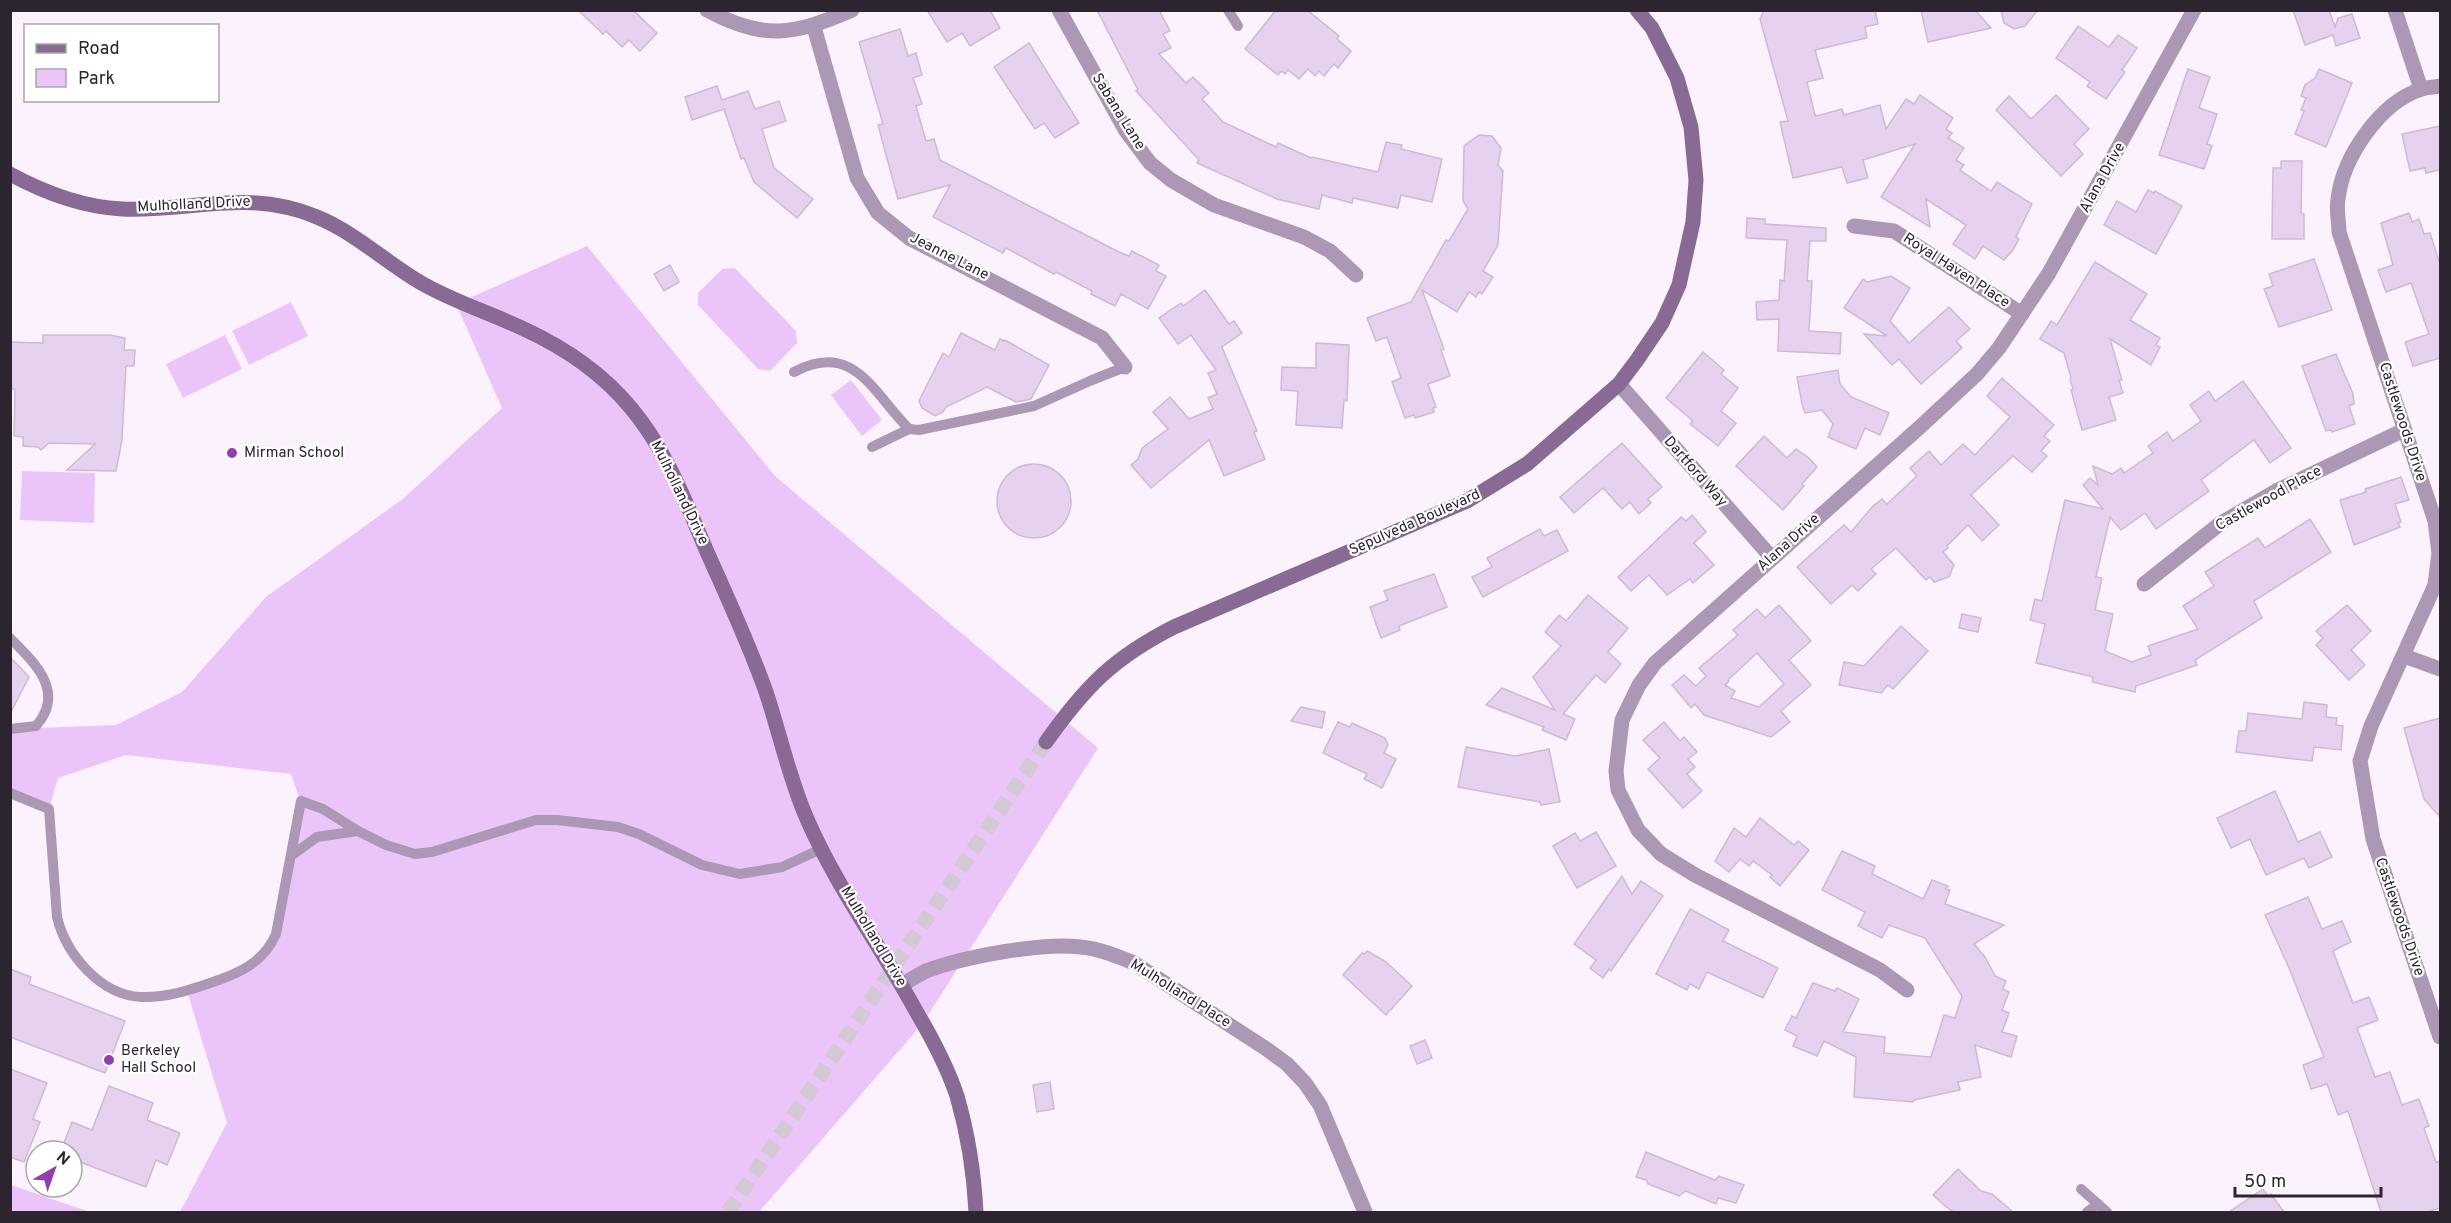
<svg xmlns="http://www.w3.org/2000/svg" width="2451" height="1223" viewBox="0 0 2451 1223" font-family="Overpass,sans-serif">
  <style>
    .green { fill: #ebc5f9 }
    .building { fill: #e6d1ee; stroke: #cebad6; stroke-width: 1.5; fill-rule: evenodd }
    .lines { fill: none; stroke-linecap: round; stroke-linejoin: round }
    .secondary-tunnel { stroke: #d2c9d5; stroke-width: 15; stroke-dasharray: 15 8; stroke-linecap: butt }
    .lane { stroke: #ac97b5; stroke-width: 10 }
    .street { stroke: #ac97b5; stroke-width: 15 }
    .secondary { stroke: #886a94; stroke-width: 15 }
    .poi-dot { fill: #923fae; stroke: #fff; stroke-width: 2 }
    .labels { text-anchor: middle; dominant-baseline: central; stroke-width: 4.5; stroke-linejoin: round; paint-order: stroke }
    .street-label { font-size: 15px; fill: #2c242f; stroke: #fff }
    .poi-label { font-size: 15px; fill: #2c242f; stroke: #fff; text-anchor: start }
  </style>
  <rect width="100%" height="100%" fill="#fbf2fe"/>
  <!-- green -->
  <g class="green">
    <polygon points="587,246 775,476 1098,748 923,1023 759,1212 180,1212 227,1123 187,991 230,976 270,947 300,801 291,774 126,755 58,778 49,809 11,793 10,729 116,725 182,692 266,597 404,498 502,408 456,304"/>
    <polygon points="735,268 796,331 797,343 770,371 758,369 698,305 698,293 722,269"/>
    <polygon points="291,302 308,336 249,365 232,331"/>
    <polygon points="225,335 242,369 183,398 166,364"/>
    <polygon points="851,380 882,420 862,436 831,395"/>
    <polygon points="22,471 95,473 94,523 20,520"/>
    <polygon points="10,1185 11,1185 90,1212 11,1212"/>
  </g>
  <!-- building -->
  <g class="building">
    <polygon points="578,10 633,10 657,33 640,51 629,40 622,47 606,31 603,34"/>
    <polygon points="927,10 990,10 1000,28 970,46 962,33 947,42"/>
    <polygon points="1097,10 1159,10 1170,31 1163,34 1171,48 1159,54 1186,83 1193,77 1209,93 1202,99 1223,122 1276,147 1278,143 1311,158 1312,157 1378,172 1386,142 1402,145 1401,149 1442,159 1432,202 1401,195 1398,208 1353,198 1352,203 1322,195 1319,209 1277,199 1197,163 1199,160 1136,91 1138,90"/>
    <polygon points="1276,10 1307,10 1339,36 1337,39 1351,51 1338,68 1334,64 1324,76 1319,71 1315,76 1308,69 1299,79 1288,70 1285,74 1281,71 1278,75 1245,49"/>
    <polygon points="1764,10 1875,10 1878,24 1865,27 1867,38 1815,50 1823,78 1807,82 1815,115 1817,116 1842,109 1844,115 1880,105 1886,129 1906,99 1914,104 1920,95 1953,118 1946,129 1952,133 1948,138 1964,148 1956,160 1964,165 1960,170 1991,191 1997,182 2032,204 2016,237 2019,239 2013,250 2004,260 1983,246 1975,259 1953,244 1966,225 1926,199 1930,227 1881,197 1915,144 1863,160 1868,178 1847,183 1842,167 1793,178 1780,122 1788,121 1760,19"/>
    <polygon points="1921,10 1975,10 1991,28 1928,42"/>
    <polygon points="2001,10 2038,10 2025,26 2014,29 2004,23"/>
    <polygon points="2293,10 2329,10 2335,27 2338,18 2352,14 2360,38 2336,46 2333,35 2305,45"/>
    <polygon points="2078,26 2109,47 2118,35 2137,48 2122,70 2125,72 2106,99 2087,86 2090,82 2056,58"/>
    <polygon points="900,29 908,56 916,53 922,75 913,78 922,104 916,106 926,141 934,139 940,160 1119,252 1129,256 1132,251 1159,265 1156,271 1166,276 1148,309 1121,294 1115,306 1091,294 1092,291 1056,272 1054,274 1006,248 1003,253 933,217 950,185 898,199 878,125 883,124 859,42"/>
    <polygon points="1029,43 1079,123 1055,138 1044,123 1035,129 994,67"/>
    <polygon points="2188,69 2210,77 2199,108 2217,114 2207,144 2212,146 2204,169 2159,155"/>
    <polygon points="2319,69 2352,83 2326,147 2295,134 2304,111 2301,110 2306,98 2301,96 2305,85 2315,78"/>
    <polygon points="717,86 722,100 748,91 755,109 779,101 786,121 762,129 774,168 813,199 797,218 754,182 744,158 741,159 724,109 692,120 685,97"/>
    <polygon points="2056,95 2089,129 2074,144 2083,154 2061,176 1996,110 2009,96 2031,119"/>
    <polygon points="2440,126 2440,170 2426,173 2425,168 2410,171 2402,134"/>
    <polygon points="1479,135 1492,136 1501,148 1498,165 1503,171 1498,245 1483,271 1493,277 1482,294 1479,292 1476,297 1469,292 1457,312 1422,290 1444,349 1441,350 1450,376 1428,384 1436,407 1433,408 1434,412 1415,418 1414,415 1405,418 1392,382 1401,378 1387,337 1376,341 1367,318 1411,302 1446,240 1449,241 1468,209 1463,201 1464,146"/>
    <polygon points="2281,161 2302,161 2301,213 2304,214 2304,239 2272,239 2273,168 2281,168"/>
    <polygon points="2148,190 2154,193 2155,191 2182,206 2156,254 2104,225 2117,201 2136,212"/>
    <polygon points="2409,213 2412,222 2419,219 2424,234 2430,233 2440,264 2440,358 2413,366 2405,342 2429,334 2411,283 2386,292 2378,270 2393,265 2381,223"/>
    <polygon points="1747,218 1765,219 1765,224 1826,228 1826,241 1810,241 1807,281 1812,281 1809,331 1841,333 1840,354 1778,351 1779,319 1757,320 1756,302 1779,300 1780,280 1784,281 1787,240 1746,238"/>
    <polygon points="2314,259 2332,310 2279,327 2264,289 2273,286 2269,274"/>
    <polygon points="2095,262 2147,294 2130,320 2160,338 2156,345 2160,347 2151,365 2110,339 2122,380 2119,380 2123,393 2109,397 2116,420 2082,430 2071,390 2073,389 2070,379 2071,378 2064,353 2040,339 2051,321 2057,325"/>
    <polygon points="670,265 679,282 664,291 654,274"/>
    <polygon points="1891,276 1910,288 1890,321 1909,343 1949,307 1970,329 1956,341 1962,348 1921,384 1899,359 1892,365 1864,334 1887,336 1844,308 1863,279 1867,282"/>
    <polygon points="1205,290 1229,324 1234,321 1242,333 1222,347 1257,431 1254,432 1265,459 1224,476 1209,440 1151,488 1131,465 1138,459 1142,448 1168,429 1153,412 1170,397 1189,419 1213,409 1208,398 1217,394 1208,373 1216,370 1191,335 1178,344 1159,318 1181,303 1183,306"/>
    <polygon points="961,333 995,350 1000,339 1004,341 1005,340 1049,365 1031,399 1016,402 987,387 946,407 943,412 935,416 922,408 919,401 943,353 949,357"/>
    <polygon points="43,335 110,335 125,338 124,350 135,350 134,366 126,366 122,440 116,471 67,470 95,444 49,443 41,450 38,447 23,446 23,437 14,436 15,390 10,387 10,342 43,343"/>
    <polygon points="1316,343 1349,345 1347,401 1344,400 1342,428 1296,425 1298,391 1281,390 1282,367 1316,368"/>
    <polygon points="1703,352 1724,370 1721,374 1738,388 1721,411 1736,423 1718,446 1690,424 1693,421 1666,398"/>
    <polygon points="2336,354 2353,394 2354,404 2349,406 2355,424 2332,432 2331,430 2326,431 2302,366"/>
    <polygon points="1838,370 1840,384 1851,397 1889,413 1880,435 1865,428 1856,449 1828,437 1833,424 1822,410 1805,413 1802,404 1797,377"/>
    <polygon points="2002,378 2054,425 2044,436 2050,441 2041,451 2047,456 2032,472 2013,456 1971,495 1999,525 1982,541 1968,525 1947,546 1948,548 1943,552 1954,565 1949,577 1934,582 1930,577 1926,580 1896,548 1871,569 1876,574 1858,591 1852,585 1831,604 1797,567 1844,525 1851,532 1873,506 1882,499 1887,504 1917,476 1910,468 1929,451 1941,465 1963,444 1975,455 2010,417 1987,396"/>
    <polygon points="2243,381 2291,448 2270,463 2254,440 2201,480 2209,491 2156,529 2145,513 2121,530 2110,517 2096,577 2102,578 2095,610 2113,614 2105,651 2132,662 2151,655 2148,646 2198,629 2183,606 2214,586 2205,572 2258,538 2265,548 2310,519 2331,552 2254,601 2262,618 2195,660 2197,665 2136,686 2135,692 2092,682 2093,677 2036,663 2045,624 2030,620 2035,599 2042,601 2065,500 2103,509 2083,485 2090,478 2098,485 2093,466 2112,474 2121,468 2124,473 2153,453 2148,446 2167,432 2173,441 2201,421 2190,405 2209,391 2215,401"/>
    <polygon points="1764,436 1787,458 1796,449 1809,458 1817,467 1802,484 1804,486 1783,510 1736,466"/>
    <polygon points="1622,443 1662,487 1648,499 1651,503 1639,514 1630,502 1622,509 1603,488 1574,513 1560,497"/>
    <circle cx="1034" cy="501" r="37"/>
    <polygon points="2401,477 2409,500 2395,504 2401,522 2398,523 2400,527 2354,545 2340,500 2366,492 2365,489"/>
    <polygon points="1692,515 1706,532 1694,543 1714,565 1693,583 1690,579 1667,595 1649,575 1631,591 1618,577 1681,517 1686,521"/>
    <polygon points="1540,529 1544,536 1557,530 1568,551 1483,597 1472,577 1492,567 1487,558"/>
    <polygon points="1434,574 1447,607 1399,626 1400,630 1381,638 1370,607 1388,600 1384,591"/>
    <polygon points="1588,595 1628,628 1608,652 1621,664 1605,683 1596,675 1563,714 1575,719 1566,740 1542,730 1544,727 1486,705 1502,688 1555,710 1533,677 1561,646 1545,632 1559,615 1566,621"/>
    <path d="M1779,605L1811,641L1789,660L1811,685L1781,711L1790,722L1771,737L1704,715L1695,704L1691,708L1672,685L1684,675L1696,686L1706,676L1699,668L1738,635L1733,630L1757,609L1765,618ZM1757,653L1784,684L1759,707L1731,698L1735,691L1725,685L1729,681L1728,680Z"/>
    <polygon points="2347,605 2371,631 2351,650 2365,665 2349,680 2316,645 2323,638 2316,631"/>
    <polygon points="1962,614 1981,618 1978,632 1959,628"/>
    <polygon points="1901,626 1928,651 1893,689 1888,685 1881,693 1839,685 1844,662 1864,666"/>
    <polygon points="10,657 29,677 10,714"/>
    <polygon points="2304,702 2327,705 2326,717 2337,718 2336,725 2343,726 2341,750 2314,747 2312,761 2236,752 2239,731 2246,731 2248,713 2302,719"/>
    <polygon points="1301,707 1325,712 1322,728 1291,721"/>
    <polygon points="2440,718 2440,817 2424,799 2404,728"/>
    <polygon points="1338,722 1350,727 1352,723 1385,738 1388,745 1384,753 1396,759 1382,788 1364,779 1367,774 1323,753"/>
    <polygon points="1664,722 1680,741 1684,737 1697,752 1688,759 1695,767 1687,774 1702,791 1683,808 1648,769 1660,758 1643,740"/>
    <polygon points="1466,747 1515,756 1549,749 1560,802 1541,805 1540,802 1458,787"/>
    <polygon points="2275,791 2298,842 2320,832 2332,857 2309,868 2304,858 2266,875 2250,839 2231,848 2217,818"/>
    <polygon points="1760,818 1794,845 1798,841 1809,850 1780,886 1770,877 1772,875 1753,861 1749,866 1740,859 1729,872 1715,861 1734,828 1746,837"/>
    <polygon points="1596,832 1616,866 1577,888 1553,846 1575,833 1580,841"/>
    <polygon points="1842,851 1875,866 1872,874 1923,899 1932,880 1948,886 1946,889 1950,890 1945,904 2004,925 1974,944 1985,957 1995,976 2006,981 2003,989 2009,992 2002,1010 2009,1013 2002,1032 2017,1036 2011,1057 1975,1045 1981,1077 1958,1082 1960,1090 1914,1100 1913,1102 1854,1097 1856,1057 1824,1041 1817,1056 1793,1046 1797,1036 1785,1030 1792,1016 1796,1018 1813,983 1835,991 1837,988 1859,999 1843,1032 1885,1037 1884,1053 1931,1057 1944,1015 1955,1018 1962,996 1925,938 1889,925 1882,938 1858,926 1865,912 1822,890"/>
    <polygon points="1622,876 1632,894 1641,881 1663,896 1611,971 1609,969 1603,978 1590,968 1596,960 1574,944"/>
    <polygon points="2308,897 2322,929 2342,921 2351,942 2333,951 2353,1003 2369,997 2378,1020 2357,1028 2375,1077 2390,1072 2402,1105 2419,1099 2429,1126 2424,1128 2436,1162 2440,1161 2440,1208 2427,1212 2381,1212 2348,1111 2338,1115 2327,1084 2311,1089 2303,1065 2324,1057 2289,968 2265,915"/>
    <polygon points="1690,909 1729,930 1723,941 1778,968 1763,998 1707,972 1699,989 1690,984 1687,990 1656,974"/>
    <polygon points="1367,951 1385,961 1412,986 1386,1015 1343,975 1362,953 1364,954"/>
    <polygon points="10,969 31,977 29,984 125,1021 105,1073 10,1037"/>
    <polygon points="1425,1040 1432,1058 1417,1064 1410,1046"/>
    <polygon points="10,1069 47,1083 33,1119 40,1122 24,1162 10,1157"/>
    <polygon points="1050,1082 1054,1109 1037,1112 1033,1085"/>
    <polygon points="109,1086 153,1103 147,1120 180,1133 167,1165 156,1160 146,1187 77,1161 79,1155 62,1148 72,1122 92,1130"/>
    <polygon points="1646,1152 1715,1180 1719,1176 1744,1185 1736,1203 1718,1198 1716,1204 1686,1191 1679,1196 1648,1184 1646,1180 1636,1177"/>
    <polygon points="1958,1169 1981,1191 1992,1194 2013,1212 1954,1212 1945,1206 1933,1195"/>
    <polygon points="2263,1189 2268,1196 2271,1194 2284,1212 2229,1212"/>
  </g>
  <g class="lines">
    <!-- secondary-tunnel -->
    <polyline class="secondary-tunnel" points="728,1212 1046,742"/>
    <!-- lane -->
    <g class="lane">
      <polyline points="1228,10 1238,26"/>
      <path d="M794,372C854,340 873,393 909,429L919,430L1034,406L1092,380L1125,367"/>
      <polyline points="872,447 909,429"/>
      <path d="M10,638C35,663 66,692 36,726L10,729"/>
      <path d="M10,793L49,809L57,917C66,954 100,995 141,997C166,998 190,990 213,982C240,973 264,962 276,934L301,801L323,809L358,831L386,845L415,854L432,852L536,820H557L618,827L639,834L702,865L740,874L782,867L821,849"/>
      <polyline points="291,856 317,837 358,831"/>
      <polyline points="2081,1189 2107,1212"/>
      <polyline points="2087,1212 2098,1204"/>
    </g>
    <!-- street -->
    <g class="street">
      <path d="M707,10C764,41 794,35 852,10"/>
      <polyline points="1059,10 1126,131 1150,163 1171,180 1214,205 1304,237 1330,251 1356,275"/>
      <polyline points="2395,10 2421,89"/>
      <polyline points="814,27 857,178 878,213 909,238 1102,338 1125,367"/>
      <path d="M2440,86C2435,87 2428,87 2422,89C2380,102 2343,157 2338,199C2336,210 2339,221 2339,232L2435,521L2439,553L2435,585L2371,726L2360,761L2373,839L2440,1037"/>
      <polyline points="1854,226 1894,231 2022,314"/>
      <polyline points="1619,384 1772,558"/>
      <polyline points="2144,584 2221,523 2278,490 2404,430"/>
      <polyline points="2404,656 2440,669"/>
      <path d="M902,985C910,980 918,975 926,971C963,957 1042,942 1081,947C1100,949 1117,956 1134,963L1265,1048L1287,1064L1305,1083L1320,1105L1365,1212"/>
      <polyline points="1907,990 1880,970 1695,875 1661,854 1638,830 1618,790 1616,771 1622,720 1639,685 1655,663 1920,427 1977,374 1999,348 2049,273 2194,10"/>
    </g>
    <!-- secondary -->
    <g class="secondary">
      <path d="M10,174C45,193 82,207 122,209C192,212 247,188 317,217C356,233 386,263 423,284C455,302 490,313 524,329C563,347 603,374 631,408C667,451 686,503 708,554C728,599 749,644 766,692C780,734 789,778 807,819C836,886 881,947 916,1011C932,1038 947,1066 957,1096C968,1134 974,1173 976,1212"/>
      <path d="M1046,742C1085,687 1113,658 1174,627L1467,501L1527,464L1619,384L1637,360L1662,323L1679,285L1693,222L1696,180L1691,127L1677,78L1652,28L1637,10"/>
    </g>
  </g>
  <!-- markers -->
  <g class="poi-dot">
    <circle cx="232" cy="453" r="6"/>
    <circle cx="109" cy="1060" r="6"/>
  </g>
  <g class="labels">
    <!-- street labels -->
    <g class="street-label">
      <text transform="translate(1118 112) rotate(58)">Sabana Lane</text>
      <text transform="translate(2103 178) rotate(-61)">Alana Drive</text>
      <text transform="translate(194 205) rotate(-3)">Mulholland Drive</text>
      <text transform="translate(949 257) rotate(27)">Jeanne Lane</text>
      <text transform="translate(1956 271) rotate(33)">Royal Haven Place</text>
      <text transform="translate(2402 422) rotate(72)">Castlewoods Drive</text>
      <text transform="translate(1695 472) rotate(49)">Dartford Way</text>
      <text transform="translate(679 493) rotate(64)">Mulholland Drive</text>
      <text transform="translate(2269 499) rotate(-29)">Castlewood Place</text>
      <text transform="translate(1415 523) rotate(-24)">Sepulveda Boulevard</text>
      <text transform="translate(1789 543) rotate(-42)">Alana Drive</text>
      <text transform="translate(2399 917) rotate(71)">Castlewoods Drive</text>
      <text transform="translate(873 937) rotate(59)">Mulholland Drive</text>
      <text transform="translate(1180 994) rotate(32)">Mulholland Place</text>
    </g>
    <!-- poi labels -->
    <g class="poi-label">
      <text x="244" y="453">Mirman School</text>
      <text x="121" y="1051">Berkeley<tspan x="121" dy="17">Hall School</tspan></text>
    </g>
  </g>
  <!-- border -->
  <rect width="2451" height="1223" fill="none" stroke="#2c242f" stroke-width="24"/>
  <!-- legend -->
  <rect x="24" y="24" width="195" height="78" fill="#ffffff" stroke="#aba7ac" stroke-width="1.5"/>
  <rect x="36" y="44" width="30" height="9" fill="#886a94" stroke="#aba7ac" stroke-width="1.5"/>
  <text x="78" y="54" font-size="18" fill="#2c242f">Road</text>
  <rect x="36" y="69" width="30" height="18" fill="#ebc5f9" stroke="#aba7ac" stroke-width="1.5"/>
  <text x="78" y="84" font-size="18" fill="#2c242f">Park</text>
  <!-- north arrow -->
  <g transform="translate(54 1169) rotate(40)"><circle r="28" fill="#ffffff" stroke="#aba7ac" stroke-width="1.5"/>
  <path d="M0-4.5L10 22L0 15L-10 22Z" fill="#923fae"/>
  <text y="-9" font-size="16" font-weight="bold" text-anchor="middle" fill="#2c242f">N</text>
  </g>
  <!-- scale -->
  <path d="M2235 1187v9h146v-9" fill="none" stroke="#2c242f" stroke-width="3"/>
  <text x="2244" y="1187" font-size="18" fill="#2c242f" stroke="#ffffff" stroke-width="4.5" paint-order="stroke">50 m</text>
</svg>
